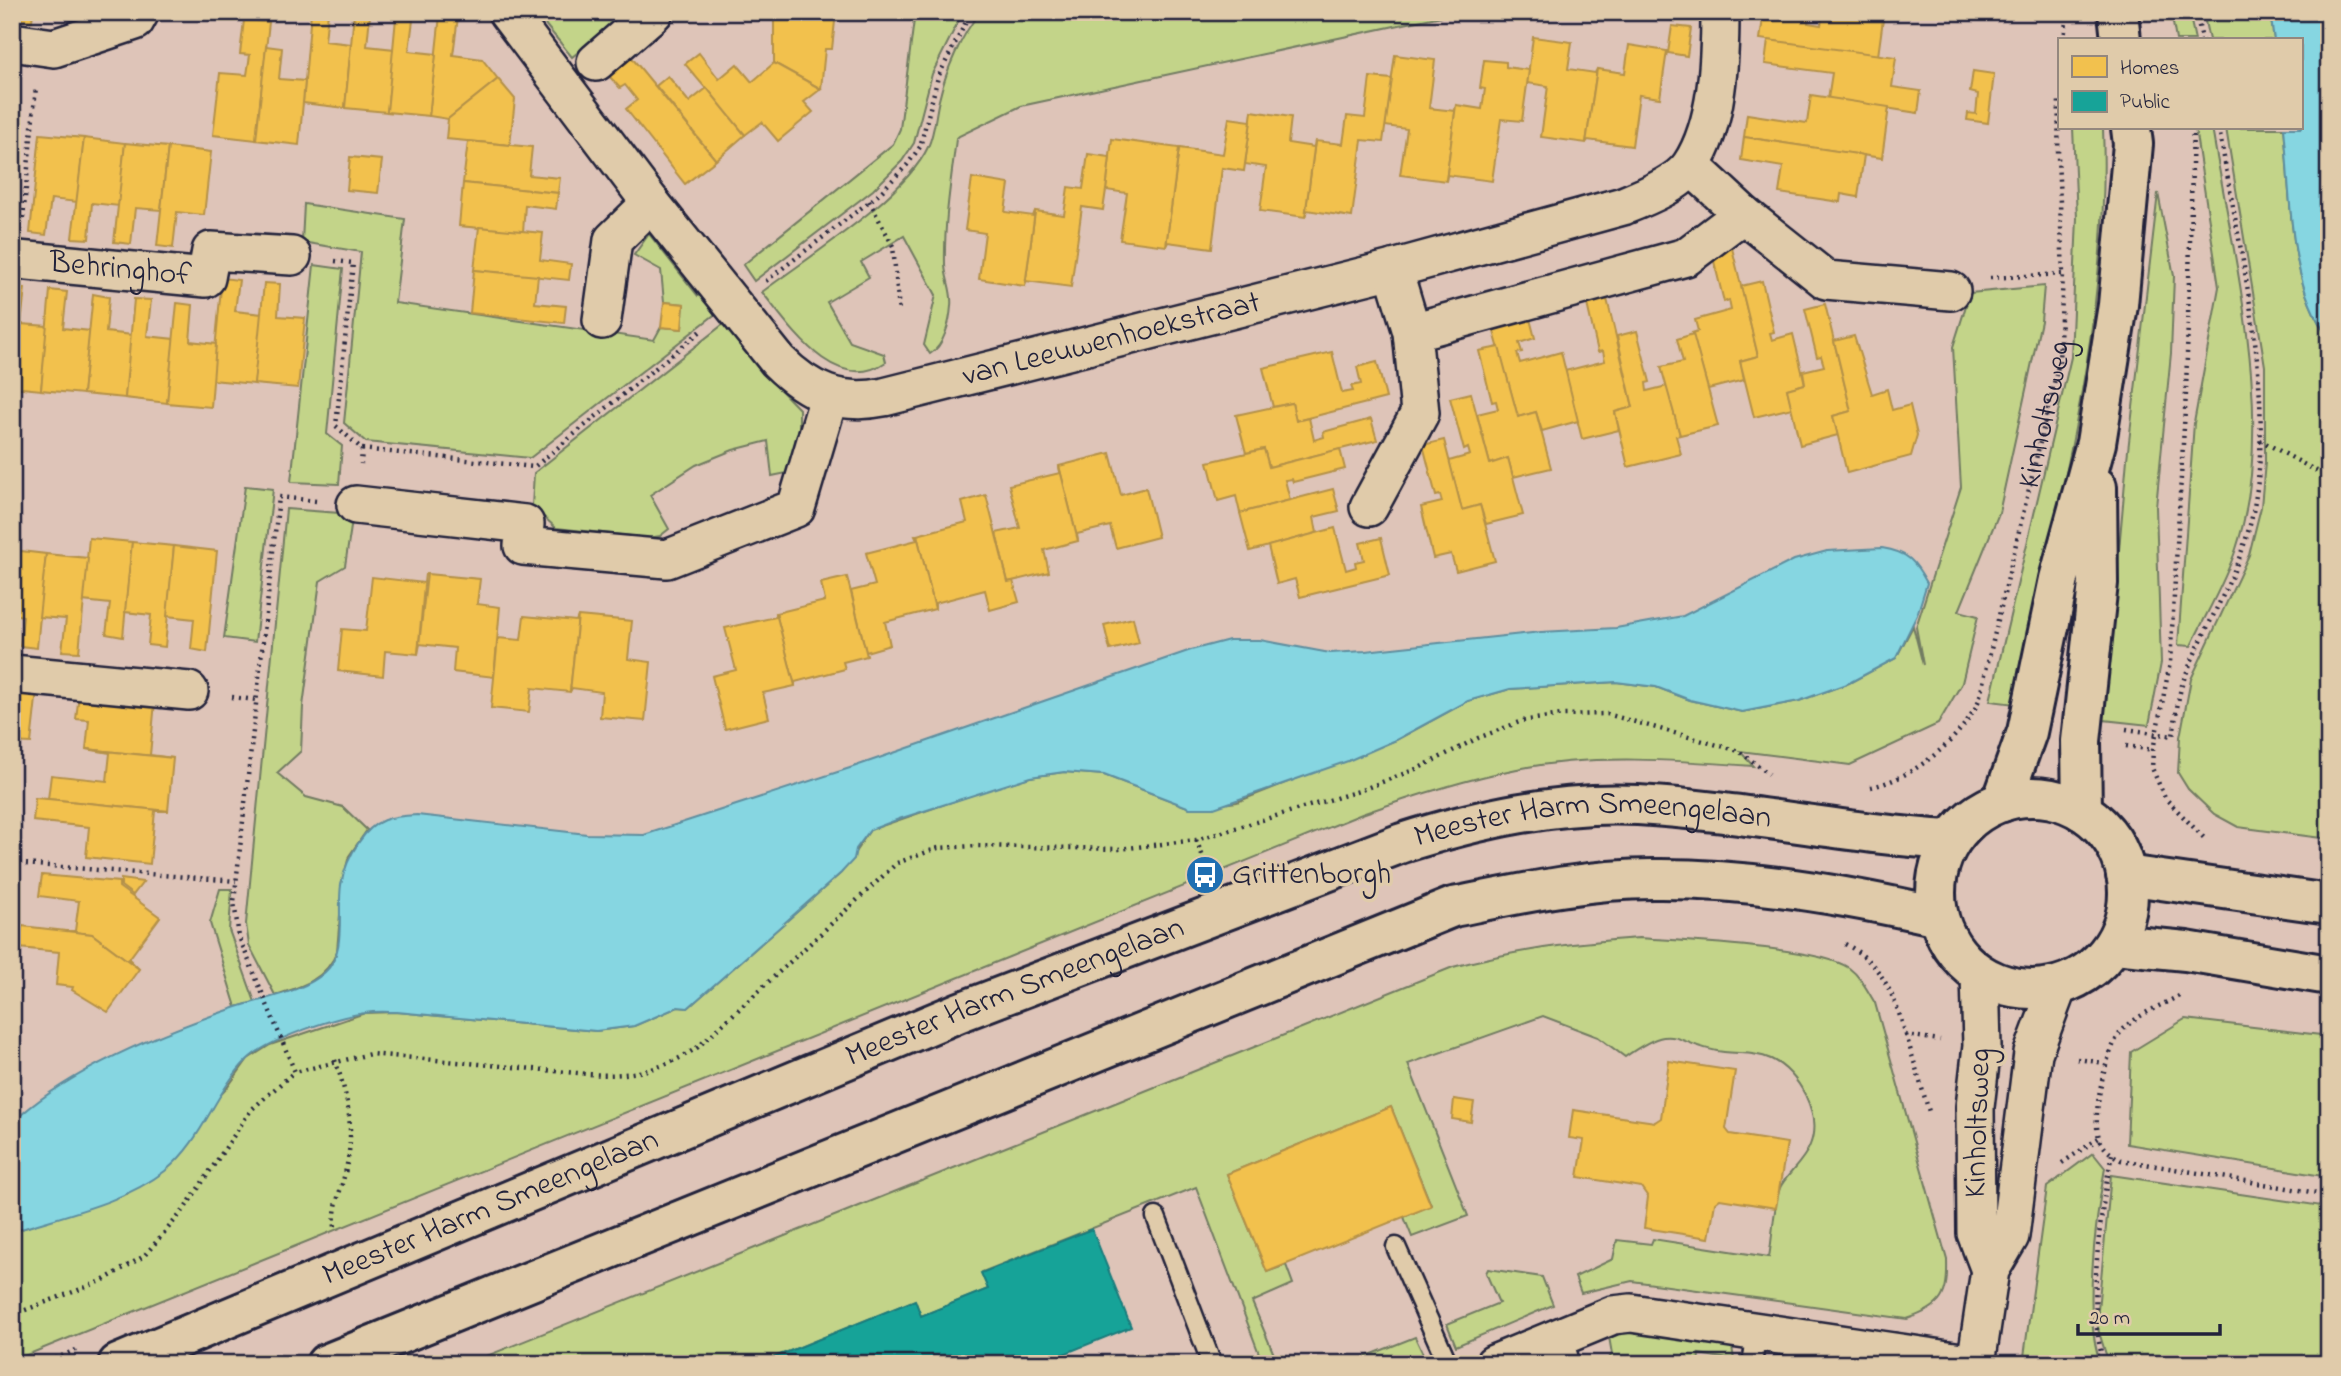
<svg xmlns="http://www.w3.org/2000/svg" width="2341" height="1376" viewBox="0 0 2341 1376" font-family="'Indie Flower',sans-serif">
  <style>
    .green { fill: #c3d489; stroke: #727b62; stroke-width: 2 }
    .water { fill: #86d6e1; stroke: #5e8e9f; stroke-width: 2 }
    .homes { fill: #f2c14e; stroke: #b49148; stroke-width: 2 }
    .public { fill: #17a398; stroke: #1a7c7c; stroke-width: 2 }
    .lines { fill: none; stroke-linecap: round; stroke-linejoin: round }
    .lane-casing { stroke: #22223b; stroke-width: 23 }
    .street-casing { stroke: #22223b; stroke-width: 42 }
    .secondary-casing { stroke: #22223b; stroke-width: 44 }
    .path { stroke: #22223b; stroke-width: 4.5; stroke-dasharray: 2 5; stroke-linecap: butt }
    .lane { stroke: #e0cbaa; stroke-width: 18 }
    .street { stroke: #e0cbaa; stroke-width: 37 }
    .secondary { stroke: #e0cbaa; stroke-width: 38 }
    .labels { text-anchor: middle; dominant-baseline: central; stroke-width: 7; stroke-linejoin: round; paint-order: stroke }
    .street-label { font-size: 32px; fill: #22223b; stroke: #e0cbaa }
    .poi-label { font-size: 32px; fill: #22223b; stroke: #e0cbaa; text-anchor: start }
  </style>
  <rect width="100%" height="100%" fill="#dec4b8"/>
  <filter id="ink" filterUnits="userSpaceOnUse"><feTurbulence type="fractalNoise" baseFrequency=".0143" numOctaves="2"/><feDisplacementMap in="SourceGraphic" scale="14" xChannelSelector="R" yChannelSelector="G"/><feConvolveMatrix kernelMatrix="1 2 1 2 8 2 1 2 1" color-interpolation-filters="sRGB"/></filter>
  <g filter="url(#ink)">
    <!-- green -->
    <g class="green">
      <polygon points="535,12 628,12 572,57"/>
      <polygon points="915,12 963,12 932,74 914,143 902,161 873,190 754,281 743,265 893,144 900,129"/>
      <path d="M980,12H1460L1021,106L959,136L956,139C951,181 944,222 945,264C945,278 953,291 951,306C950,322 944,346 930,354L924,345L936,295L904,236L861,262L869,277L827,302L850,342L884,354L886,362C835,397 789,325 762,292C807,258 906,196 928,147C935,132 935,116 939,100C946,70 961,36 980,12Z"/>
      <polygon points="2171,12 2189,12 2195,40 2176,40"/>
      <polygon points="2203,12 2270,12 2274,40 2209,40"/>
      <path d="M2073,128H2103C2111,322 2055,516 2015,704L1990,701L2071,357L2077,218Z"/>
      <path d="M2195,128H2212C2233,256 2278,423 2236,549C2225,582 2206,614 2191,646L2178,645L2194,423L2219,287Z"/>
      <path d="M2226,128H2284C2291,194 2287,283 2329,338V839L2238,827L2214,814L2188,789L2178,773L2180,737L2191,679L2249,555L2261,507L2265,462V366Z"/>
      <polygon points="2158,193 2174,276 2171,353 2156,507 2161,663 2149,725 2104,720 2127,459"/>
      <polygon points="304,204 405,219 395,303 654,340 661,327 682,329 684,304 664,302 661,270 634,255 649,234 698,296 704,293 718,312 530,458 366,442 344,423 361,252 302,242"/>
      <polygon points="314,265 343,269 327,434 342,446 339,484 291,482"/>
      <path d="M2044,286L2041,321L1999,513L1959,611L1978,616L1962,683L1938,724L1850,765L1740,751L1753,766C1675,760 1594,754 1517,769C1463,780 1413,796 1362,814L12,1361V1232L127,1194L227,1088L248,1059L270,1045L365,1013L397,1012L596,1031L634,1026L678,1007L688,1008L841,873L870,830L983,791L1030,777L1064,772L1104,775L1190,808L1237,802L1396,740L1468,701L1510,689L1616,682L1656,687L1690,700L1742,712L1799,701L1849,683L1896,658L1913,626L1923,665L1916,627L1961,487L1953,347L1970,293Z"/>
      <polygon points="730,319 769,364 769,378 799,409 799,428 787,473 772,476 768,441 733,450 696,465 650,495 669,529 660,536 649,538 556,528 532,506 534,473"/>
      <polygon points="245,486 273,489 255,642 224,638"/>
      <path d="M286,509L353,514L345,566L320,581L303,706L301,751L277,773L306,797L343,807L367,830L349,856L343,879L337,951C327,979 301,987 275,995L249,945L246,924Z"/>
      <polygon points="220,889 232,889 229,930 255,1002 236,1007 210,923"/>
      <path d="M1639,938C1680,941 1820,947 1849,968C1861,977 1867,990 1875,1003L1947,1260C1948,1296 1943,1307 1907,1319L1632,1281L1581,1293L1575,1277L1613,1259L1617,1240L1651,1244L1653,1239L1769,1257C1773,1235 1773,1209 1780,1188C1783,1178 1804,1162 1810,1145C1822,1115 1799,1072 1771,1059C1756,1052 1740,1054 1724,1052C1672,1046 1680,1018 1625,1057L1598,1037L1543,1016L1408,1064L1468,1216L1412,1237L1404,1217L1431,1205L1391,1107L1227,1174L1267,1272L1286,1265L1293,1284L1252,1302L1278,1364H1263L1196,1187L982,1272L988,1289L921,1316L915,1300L758,1364H467L1453,967C1515,950 1575,942 1639,938Z"/>
      <polygon points="2185,1019 2329,1036 2329,1177 2127,1144 2131,1052"/>
      <path d="M2093,1153L2105,1168C2096,1217 2082,1319 2101,1364H2023L2047,1187Z"/>
      <polygon points="2111,1175 2329,1207 2329,1364 2109,1364 2098,1329 2098,1310"/>
      <polygon points="1488,1269 1542,1277 1553,1305 1456,1346 1447,1324 1499,1303 1486,1273"/>
      <polygon points="1632,1330 1732,1346 1734,1360 1699,1354 1698,1364 1605,1364 1612,1354 1609,1337"/>
      <polygon points="1415,1337 1425,1358 1411,1364 1347,1364"/>
    </g>
    <!-- water -->
    <g class="water">
      <path d="M2270,12H2329V338C2287,283 2291,194 2284,128H2301V40H2274Z"/>
      <path d="M1882,548C1908,552 1915,561 1927,583L1917,615L1896,658L1849,683L1799,701L1742,712L1690,700L1656,687L1616,682L1510,689L1468,701L1396,740L1348,761L1214,808H1190L1104,775L1064,772L1030,777L899,819L870,830L856,849L854,859L841,873L688,1008L678,1007L634,1026L596,1031L397,1012C387,1012 376,1011 365,1013C336,1017 268,1039 247,1060C214,1093 203,1141 165,1171C122,1204 63,1215 12,1232V1123C68,1070 165,1031 237,1007C264,998 304,992 325,972C347,952 337,912 341,885C344,869 350,855 359,842C374,819 390,816 417,815L587,834L644,835L853,767L1191,650L1229,640H1260L1330,653L1365,651L1541,632L1616,628L1683,616L1794,560L1827,551Z"/>
    </g>
    <!-- homes -->
    <g class="homes">
      <polygon points="12,12 33,12 32,21 12,19"/>
      <polygon points="311,12 328,12 325,41 351,44 345,108 303,103"/>
      <polygon points="743,12 836,12 832,49 825,49 821,89 774,63 774,20 742,16"/>
      <polygon points="1764,12 1809,16 1808,23 1821,25 1823,12 1884,12 1878,56 1760,39"/>
      <polygon points="354,13 370,15 367,46 394,49 387,112 345,108"/>
      <polygon points="440,15 458,17 453,55 482,59 498,79 448,119 429,116"/>
      <polygon points="396,18 413,20 409,51 436,54 429,116 387,112"/>
      <polygon points="244,20 269,22 256,140 213,135 220,73 247,75 250,55 240,54"/>
      <polygon points="1672,26 1691,28 1687,56 1668,53"/>
      <polygon points="1533,37 1572,42 1568,69 1595,73 1597,69 1586,143 1541,137 1548,86 1527,83"/>
      <polygon points="1768,40 1896,57 1892,87 1921,91 1918,113 1828,99 1832,73 1765,64"/>
      <polygon points="1629,45 1667,51 1660,98 1639,95 1632,146 1588,140 1586,143 1597,69 1625,73"/>
      <polygon points="266,46 282,48 279,79 305,81 299,145 256,140"/>
      <polygon points="699,53 719,79 737,64 752,82 774,63 821,89 804,102 813,112 778,141 762,122 745,135 685,64"/>
      <polygon points="1395,55 1435,60 1429,108 1455,111 1456,105 1446,181 1400,175 1407,129 1385,126"/>
      <polygon points="632,58 716,160 685,184 626,109 637,100 625,85 620,88 609,76"/>
      <polygon points="1484,60 1506,62 1506,67 1529,70 1522,121 1501,119 1492,181 1447,175 1446,181 1456,105 1482,109 1485,89 1480,88"/>
      <polygon points="1973,71 1994,74 1988,123 1967,120 1968,113 1976,114 1978,94 1970,92"/>
      <polygon points="668,76 689,102 707,88 745,135 716,160 656,86"/>
      <polygon points="1370,77 1392,79 1383,142 1362,140 1352,217 1307,210 1305,217 1315,141 1343,144 1347,116 1365,118"/>
      <polygon points="498,79 515,99 510,145 446,139 448,119"/>
      <polygon points="1811,95 1889,107 1882,158 1744,137 1747,114 1807,123"/>
      <polygon points="1252,111 1291,117 1288,143 1314,147 1315,141 1305,217 1260,211 1266,167 1245,164"/>
      <polygon points="1229,118 1251,121 1244,171 1222,168 1212,248 1168,242 1166,246 1179,148 1223,154"/>
      <polygon points="40,134 84,138 77,202 51,199 46,235 30,233"/>
      <polygon points="1744,137 1864,155 1858,197 1841,194 1840,202 1779,193 1783,167 1741,160"/>
      <polygon points="84,138 125,143 119,206 92,203 89,239 72,238"/>
      <polygon points="1112,139 1179,148 1166,246 1120,240 1127,193 1106,190"/>
      <polygon points="468,141 532,147 529,175 560,178 558,193 463,183"/>
      <polygon points="125,143 168,147 161,210 135,208 131,244 114,242"/>
      <polygon points="168,147 211,152 204,215 177,212 173,248 157,246"/>
      <polygon points="1088,154 1110,157 1106,190 1103,210 1082,207 1071,287 1026,281 1025,286 1035,211 1064,215 1068,187 1083,189"/>
      <polygon points="350,157 382,160 378,193 347,190"/>
      <polygon points="972,178 1009,184 1005,212 1033,216 1035,211 1025,286 979,279 985,233 965,230"/>
      <polygon points="463,183 558,193 556,209 525,205 523,232 459,226"/>
      <polygon points="479,227 543,233 540,260 571,264 569,280 474,270"/>
      <polygon points="1732,248 1758,356 1740,361 1744,380 1708,389 1692,333 1698,331 1695,320 1731,310 1729,300 1724,302 1712,253"/>
      <polygon points="474,270 538,276 535,303 566,306 564,323 470,313"/>
      <polygon points="222,278 239,280 235,311 262,314 254,384 212,380"/>
      <polygon points="1762,281 1774,332 1770,333 1772,340 1793,334 1805,384 1787,389 1792,408 1754,417 1740,361 1758,356 1741,286"/>
      <polygon points="264,283 280,284 278,316 305,318 298,388 254,384"/>
      <polygon points="12,286 25,288 21,324 48,326 41,390 12,387"/>
      <polygon points="50,290 67,292 63,328 90,331 83,394 41,390"/>
      <polygon points="93,294 109,297 106,332 132,335 125,398 83,394"/>
      <polygon points="134,299 151,300 147,336 174,339 167,403 125,398"/>
      <polygon points="1607,299 1633,407 1615,412 1619,430 1582,439 1565,371 1605,361 1603,351 1598,352 1587,304"/>
      <polygon points="664,302 684,304 682,329 661,327"/>
      <polygon points="177,303 193,305 190,341 216,344 211,407 167,403"/>
      <polygon points="1825,304 1851,411 1833,416 1838,435 1800,445 1787,389 1805,384 1803,371 1824,366 1821,356 1817,357 1805,309"/>
      <polygon points="1530,319 1535,338 1519,343 1522,352 1517,353 1520,363 1561,352 1578,421 1542,431 1536,412 1518,417 1493,328"/>
      <polygon points="1637,331 1650,382 1646,383 1647,391 1667,386 1680,435 1676,436 1681,454 1628,467 1615,412 1633,407 1617,336"/>
      <polygon points="1693,334 1718,426 1680,435 1661,367 1683,362 1677,339"/>
      <polygon points="1854,336 1872,394 1887,389 1892,410 1910,405 1917,435 1911,456 1847,473 1833,416 1851,411 1834,341"/>
      <polygon points="1499,347 1518,417 1536,412 1551,468 1513,477 1508,458 1490,464 1477,414 1498,409 1496,401 1492,402 1479,351"/>
      <polygon points="1332,352 1342,393 1353,391 1351,386 1361,384 1357,367 1377,362 1386,398 1296,421 1292,403 1273,407 1263,368"/>
      <polygon points="1471,393 1490,464 1508,458 1523,515 1486,524 1480,505 1462,510 1449,461 1470,455 1468,448 1464,450 1450,398"/>
      <polygon points="1292,403 1296,421 1309,418 1314,440 1324,437 1323,432 1371,419 1377,440 1269,467 1264,449 1246,453 1236,415"/>
      <polygon points="1444,440 1462,510 1480,505 1495,561 1456,571 1451,554 1433,558 1421,507 1442,502 1440,495 1436,496 1423,445"/>
      <polygon points="1264,449 1269,467 1340,449 1345,469 1293,482 1292,479 1285,480 1290,500 1240,513 1236,496 1218,501 1208,462"/>
      <polygon points="1110,453 1121,495 1146,488 1158,537 1116,548 1110,526 1077,534 1078,541 1059,466"/>
      <polygon points="1059,466 1078,541 1044,550 1049,572 1008,582 996,533 1020,528 1009,485 1060,473"/>
      <polygon points="1333,489 1339,511 1314,517 1317,533 1250,551 1240,513"/>
      <polygon points="986,495 1008,582 1013,581 1019,602 990,610 985,590 935,603 935,609 917,535 967,522 962,502"/>
      <polygon points="1335,528 1346,570 1356,567 1355,562 1364,560 1360,543 1381,538 1390,575 1300,597 1295,579 1277,584 1268,546"/>
      <polygon points="915,535 917,535 935,609 885,622 890,645 866,652 851,591 875,585 866,553 917,540"/>
      <polygon points="89,538 132,542 123,637 106,634 110,604 83,601"/>
      <polygon points="132,542 174,546 165,647 148,645 151,615 125,612"/>
      <polygon points="174,546 217,551 207,652 191,649 194,619 167,616"/>
      <polygon points="12,550 46,554 37,648 20,646 23,616 12,614"/>
      <polygon points="46,554 88,558 79,652 62,651 66,619 39,617"/>
      <polygon points="425,574 418,654 385,651 383,676 338,671 342,629 366,631 372,577 424,583"/>
      <polygon points="427,574 480,579 477,604 500,607 494,677 453,672 455,648 420,644 418,654"/>
      <polygon points="847,577 867,656 843,662 845,669 795,682 795,686 776,613 825,601 821,583"/>
      <polygon points="776,613 795,686 763,693 769,718 725,729 712,676 736,670 725,628 776,617"/>
      <polygon points="524,616 576,621 578,616 570,692 532,688 529,712 491,708 498,638 521,640"/>
      <polygon points="578,616 632,621 628,659 651,662 645,721 600,717 602,692 572,688 570,692"/>
      <polygon points="1133,618 1139,643 1110,650 1104,625"/>
      <polygon points="12,687 37,690 31,743 12,742"/>
      <polygon points="79,694 155,702 150,755 173,758 86,749 89,720 76,719"/>
      <polygon points="86,749 173,758 168,811 48,799 51,775 107,781 110,753"/>
      <polygon points="35,798 48,799 168,811 155,811 150,864 86,857 89,827 33,821"/>
      <polygon points="42,875 119,882 119,887 160,917 129,959 139,969 92,934 61,931 75,931 79,901 39,896"/>
      <polygon points="121,879 143,882 133,895 121,886"/>
      <polygon points="12,924 22,926 19,948 12,948"/>
      <polygon points="22,926 92,934 139,969 108,1012 72,990 73,987 56,985 59,952 19,948"/>
      <polygon points="1669,1061 1735,1071 1726,1129 1730,1134 1787,1143 1776,1208 1720,1199 1715,1203 1709,1238 1644,1228 1648,1197 1641,1187 1578,1177 1584,1140 1569,1138 1573,1110 1655,1122 1661,1118"/>
      <polygon points="1454,1099 1474,1102 1471,1122 1452,1119"/>
      <polygon points="1391,1107 1431,1206 1267,1272 1227,1174"/>
    </g>
    <!-- public -->
    <polygon class="public" points="1092,1229 1131,1327 1039,1364 758,1364 915,1300 921,1316 988,1289 981,1273"/>
    <g class="lines">
      <defs>
        <g id="lane">
          <polyline points="1156,1217 1212,1364"/>
          <polyline points="1396,1247 1448,1364"/>
          <polyline points="1560,1337 1568,1355 1563,1364"/>
          <polyline points="1752,1364 1757,1332"/>
        </g>
        <g id="street">
          <path id="s2" d="M507,12L651,203L778,361C809,392 840,406 884,397L1393,269L1623,206C1643,198 1679,184 1691,165C1718,124 1720,59 1720,12"/>
          <polyline points="12,42 54,48 135,21 140,12"/>
          <polyline points="596,62 654,12"/>
          <polyline points="1691,166 1743,214 1826,280 1951,291"/>
          <path id="s3" d="M12,264L18,260L206,278L211,251L292,256"/>
          <polyline points="602,320 613,240 651,203"/>
          <polyline points="1412,332 1686,257 1743,214"/>
          <polyline points="356,505 525,524 523,546 667,559 796,508 829,397"/>
          <polyline points="1369,507 1420,413 1412,332 1393,269"/>
          <polyline points="12,674 189,691"/>
          <polyline points="1980,974 1982,1046 1975,1107 1976,1233 1990,1270"/>
          <polyline points="1494,1364 1613,1315 1631,1313 1975,1364"/>
          <polyline points="1976,1364 1990,1270 2010,1236 2033,1053 2058,986"/>
        </g>
        <g id="secondary">
          <polyline points="2118,12 2121,40"/>
          <circle cx="2032" cy="893" r="96"/>
          <polyline points="2002,802 2027,732 2059,579 2096,443 2118,305 2133,144 2131,128"/>
          <polyline points="2082,811 2081,741 2098,583 2097,487"/>
          <polyline points="2126,875 2329,904"/>
          <polyline points="2114,944 2186,951 2329,975"/>
          <path id="s4" d="M118,1364L960,1012L1402,843C1478,819 1558,801 1638,805C1743,811 1846,834 1951,840"/>
          <path d="M326,1364L1453,907C1518,894 1585,879 1653,879C1748,878 1845,895 1938,916"/>
        </g>
      </defs>
      <!-- lane casing -->
      <use href="#lane" class="lane-casing"/>
      <!-- street casing -->
      <use href="#street" class="street-casing"/>
      <!-- secondary casing -->
      <use href="#secondary" class="secondary-casing"/>
      <!-- path -->
      <g class="path">
        <polyline points="2196,12 2202,40"/>
        <polyline points="2064,40 2067,12"/>
        <polyline points="2193,128 2186,393 2170,663 2153,750 2152,768 2165,798 2206,840"/>
        <polyline points="869,201 893,246 899,311"/>
        <polyline points="23,218 36,87"/>
        <polyline points="335,261 353,263 336,426 362,449 361,464"/>
        <polyline points="1990,278 2063,274"/>
        <polyline points="766,281 878,195 907,165 920,147 938,77 971,12"/>
        <polyline points="2260,440 2329,478"/>
        <polyline points="362,449 534,467 701,331"/>
        <path d="M316,501L279,497L234,902L239,937L295,1072L370,1054L588,1074C630,1077 662,1071 698,1047L897,863L938,848L976,846L1119,849L1196,840L1359,791L1421,767L1478,738L1522,721L1561,715L1607,714L1660,729L1739,751L1769,774"/>
        <polyline points="232,697 256,700"/>
        <path d="M2126,729L2173,736C2176,716 2178,692 2186,674C2209,618 2243,567 2254,507C2276,388 2238,246 2219,128"/>
        <polyline points="2126,746 2153,750"/>
        <path id="s1" d="M1871,787C1914,778 1962,739 1979,700L2059,362L2063,274L2058,156L2059,97"/>
        <polyline points="1196,840 1209,871"/>
        <polyline points="12,863 236,881"/>
        <path d="M1845,944C1883,964 1894,996 1906,1035L1940,1040"/>
        <path d="M2179,996C2160,1006 2134,1016 2120,1033C2106,1052 2091,1115 2099,1137C2103,1149 2111,1154 2121,1160L2329,1195"/>
        <polyline points="1906,1035 1930,1115"/>
        <polyline points="2077,1059 2104,1063"/>
        <path d="M335,1060C348,1097 355,1130 346,1169C341,1191 333,1205 335,1228"/>
        <polyline points="2062,1163 2099,1138"/>
        <polyline points="12,1315 102,1281 144,1256 183,1211 251,1110 294,1072"/>
        <polyline points="42,1364 76,1350"/>
        <path d="M2105,1364C2085,1315 2101,1207 2112,1154"/>
      </g>
      <!-- lane -->
      <use href="#lane" class="lane"/>
      <!-- street -->
      <use href="#street" class="street"/>
      <!-- secondary -->
      <use href="#secondary" class="secondary"/>
    </g>
  </g>
  <!-- icons -->
  <defs>
    <symbol id="bus-disc" viewBox="-11 -11 22 22"><circle r="9.5" fill="#1f6fb2" stroke="#e0cbaa"/><path d="M-5-6H5V4H4V6H2V4H-2V6H-4V4H-5ZM-3.5-4V0h7V-4ZM-3.5 1.2v1.5H-2V1.2ZM2 1.2v1.5H3.5V1.2Z" fill="#fff"/></symbol>
  </defs>
  <g fill-rule="evenodd">
    <use href="#bus-disc" x="1183" y="853" width="44" height="44"/>
  </g>
  <g class="labels">
    <!-- street labels -->
    <g class="street-label">
      <text stroke="none"><textPath href="#s3" startOffset="110">Behringhof</textPath></text>
      <text stroke="none"><textPath href="#s2" startOffset="794">van Leeuwenhoekstraat</textPath></text>
      <text stroke="none"><textPath href="#s1" startOffset="436">Kinholtsweg</textPath></text>
      <text stroke="none"><textPath href="#s4" startOffset="1580">Meester Harm Smeengelaan</textPath></text>
      <text stroke="none"><textPath href="#s4" startOffset="971">Meester Harm Smeengelaan</textPath></text>
      <text transform="translate(1979 1123) rotate(-88)">Kinholtsweg</text>
      <text stroke="none"><textPath href="#s4" startOffset="404">Meester Harm Smeengelaan</textPath></text>
    </g>
    <!-- poi labels -->
    <g class="poi-label">
      <text x="1232" y="875">Grittenborgh</text>
    </g>
  </g>
  <!-- margin -->
  <rect width="2341" height="1376" fill="none" stroke="#e0cbaa" stroke-width="42"/>
  <rect x="21" y="21" width="2299" height="1334" fill="none" stroke="#22223b" stroke-width="2.5" filter="url(#ink)"/>
  <!-- legend -->
  <rect x="2058" y="38" width="245" height="91" fill="#e0cbaa" stroke="#94877e" stroke-width="2"/>
  <rect x="2072" y="56" width="35" height="21" fill="#f2c14e" stroke="#94877e" stroke-width="2"/>
  <text x="2120" y="74" font-size="21" fill="#22223b">Homes</text>
  <rect x="2072" y="91" width="35" height="21" fill="#17a398" stroke="#94877e" stroke-width="2"/>
  <text x="2120" y="108" font-size="21" fill="#22223b">Public</text>
  <!-- scale -->
  <path d="M2078 1324v10h142v-10" fill="none" stroke="#22223b" stroke-width="3.5"/>
  <text x="2089" y="1324" font-size="21" fill="#22223b" stroke="#e0cbaa" stroke-width="5" paint-order="stroke">20 m</text>
</svg>
